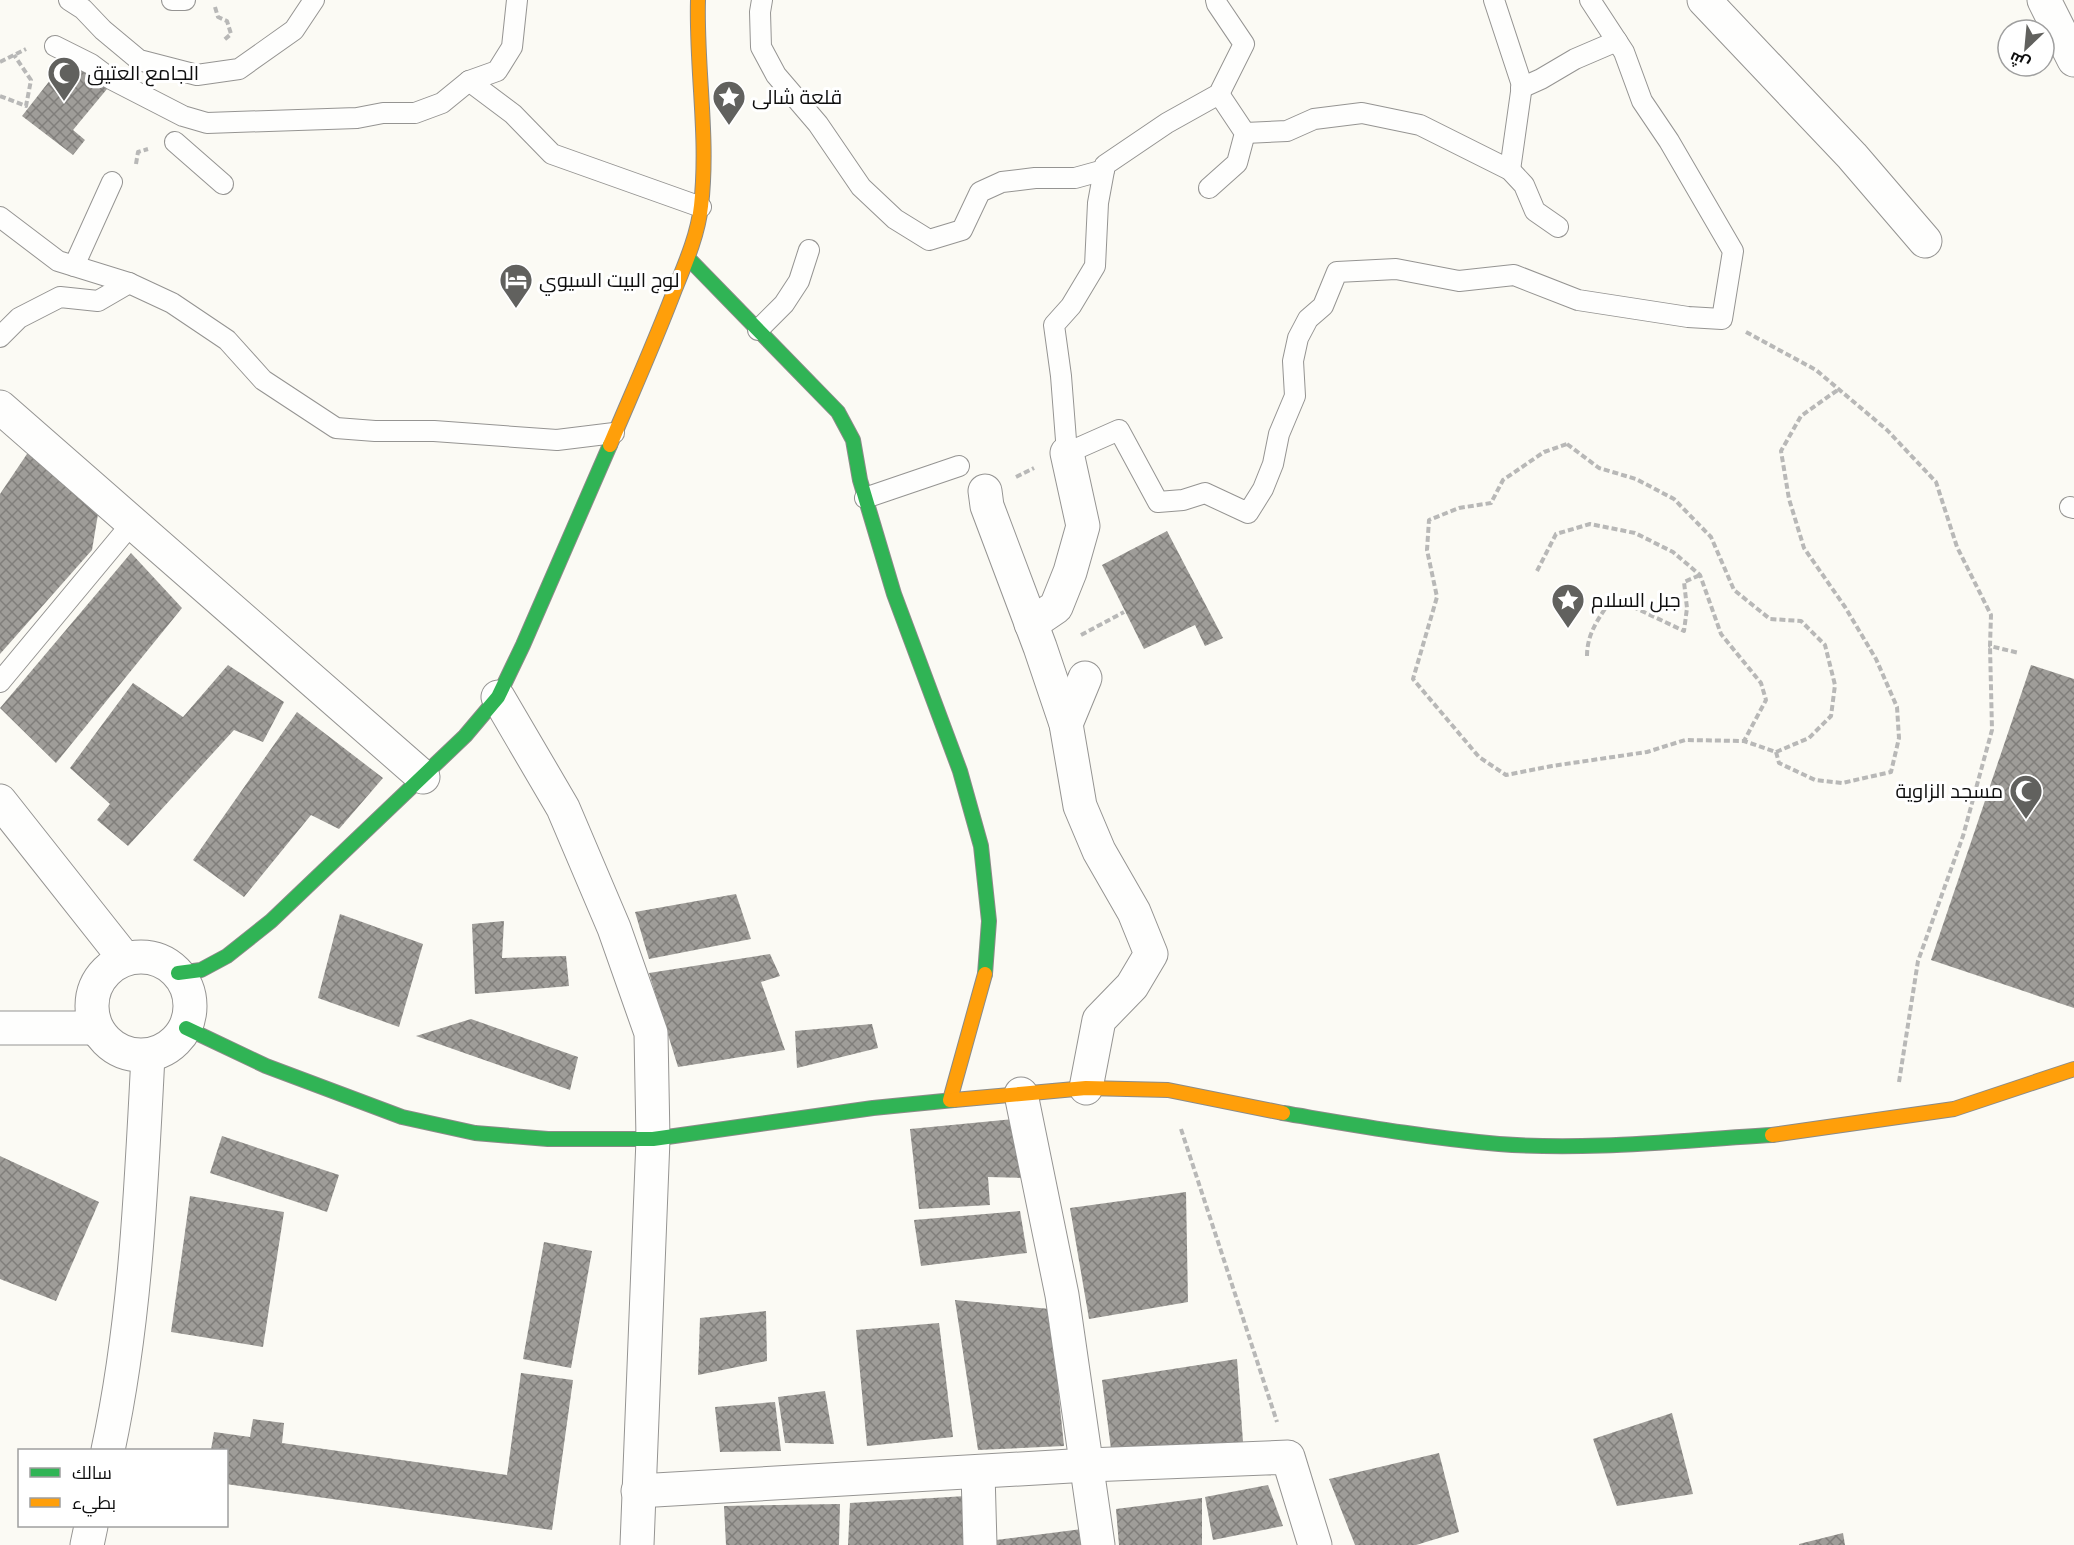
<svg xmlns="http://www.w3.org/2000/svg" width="2074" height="1545" viewBox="0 0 2074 1545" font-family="'Source Serif 4',Cairo,serif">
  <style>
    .building { fill: url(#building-cross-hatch) }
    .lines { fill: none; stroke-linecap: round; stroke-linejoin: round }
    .lane-casing { stroke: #959492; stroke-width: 22 }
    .street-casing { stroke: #959492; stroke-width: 35 }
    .fast-casing { stroke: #8b8b88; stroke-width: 16 }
    .slow-casing { stroke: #8b8b88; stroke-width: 16 }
    .path { stroke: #b8b8b7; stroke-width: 4; stroke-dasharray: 6 3; stroke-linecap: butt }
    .lane { stroke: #fefefd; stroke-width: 20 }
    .street { stroke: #fefefd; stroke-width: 33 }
    .fast { stroke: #30b455; stroke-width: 14 }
    .slow { stroke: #ff9f0a; stroke-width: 14 }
    .labels { text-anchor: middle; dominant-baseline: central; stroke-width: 6; stroke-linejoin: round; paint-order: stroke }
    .poi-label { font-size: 20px; fill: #0e0e0e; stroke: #fff; text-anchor: start }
  </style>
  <defs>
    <pattern id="building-cross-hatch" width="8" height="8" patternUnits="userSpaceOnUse" patternTransform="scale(1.5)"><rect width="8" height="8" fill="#9f9d99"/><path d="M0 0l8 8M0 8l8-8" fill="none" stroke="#807e7b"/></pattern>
  </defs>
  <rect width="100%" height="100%" fill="#fbfaf4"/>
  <!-- building -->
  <g class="building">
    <polygon points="69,56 107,89 73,130 85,140 73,155 22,116"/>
    <polygon points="29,451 99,508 92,550 0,654 0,494"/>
    <polygon points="1167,531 1223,638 1205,646 1195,625 1144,649 1102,565"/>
    <polygon points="131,553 182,608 56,763 0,708"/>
    <polygon points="228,665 284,702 263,742 234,730 128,846 97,820 110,804 70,768 133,683 183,717"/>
    <polygon points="2031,665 2074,679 2074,1008 1931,960"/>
    <polygon points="297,712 383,778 339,829 311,815 244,897 193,860"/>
    <polygon points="736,894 751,939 649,959 635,912"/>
    <polygon points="340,914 423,944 399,1027 318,998"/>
    <polygon points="504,921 502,958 566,956 569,986 475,994 472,924"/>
    <polygon points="770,954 780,976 761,982 785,1050 678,1067 649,973"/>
    <polygon points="471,1019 578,1057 570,1090 416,1036"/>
    <polygon points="872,1024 878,1048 797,1068 795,1031"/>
    <polygon points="1014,1119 1023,1178 988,1177 990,1205 919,1209 910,1129"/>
    <polygon points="222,1136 339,1175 327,1212 210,1173"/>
    <polygon points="0,1156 99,1202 56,1301 0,1279"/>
    <polygon points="1186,1192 1188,1302 1089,1319 1070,1208"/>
    <polygon points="190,1196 284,1212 263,1347 171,1332"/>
    <polygon points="1020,1211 1027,1253 921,1266 914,1220"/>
    <polygon points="544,1242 592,1251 571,1368 523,1359"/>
    <polygon points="955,1300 1050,1309 1064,1446 978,1450"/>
    <polygon points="766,1311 767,1361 698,1375 700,1318"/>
    <polygon points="939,1323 953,1437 867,1446 856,1330"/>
    <polygon points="1237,1359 1243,1442 1111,1449 1102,1380"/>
    <polygon points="521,1373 573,1380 552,1530 226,1484 226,1450 211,1450 214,1432 250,1437 253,1419 284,1423 282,1443 507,1475"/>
    <polygon points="825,1391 834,1444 785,1443 778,1397"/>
    <polygon points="775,1402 781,1451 720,1452 715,1407"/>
    <polygon points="1672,1413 1693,1494 1617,1506 1593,1439"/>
    <polygon points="1439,1453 1459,1532 1416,1545 1355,1545 1329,1479"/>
    <polygon points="1268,1485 1283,1526 1213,1540 1205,1497"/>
    <polygon points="966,1496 967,1545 848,1545 850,1503"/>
    <polygon points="1202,1498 1202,1545 1119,1545 1116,1509"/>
    <polygon points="840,1504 839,1545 726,1545 724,1506"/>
    <polygon points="1082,1529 1084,1545 996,1545 996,1540"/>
    <polygon points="1843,1533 1845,1545 1799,1545 1799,1544"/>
  </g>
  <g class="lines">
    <defs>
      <g id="lane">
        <polyline points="69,0 83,9 103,30 139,60 197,75 239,69 294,30 314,0"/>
        <polyline points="172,0 185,0"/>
        <polyline points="762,0 760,12 761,47 776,75 818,124 861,187 895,219 929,240 962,230 980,192 1002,182 1035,178 1075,178 1104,170"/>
        <polyline points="1216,0 1217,4 1244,44 1219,94 1167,123 1105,165 1098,203 1095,266 1071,306 1054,325 1061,376 1067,453 1119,430 1158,502 1183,500 1205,493 1248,513 1263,489 1273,464 1279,434 1295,396 1293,361 1298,338 1308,319 1323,306 1337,272 1396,269 1459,281 1514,275 1578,300 1688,317 1722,319 1733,251 1669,141 1642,101 1624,52 1590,0"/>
        <polyline points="1494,0 1522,85 1510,170"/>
        <polyline points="55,46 91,64 111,79 183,116 207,123 357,118 383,113 415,113 442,103 469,81 497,71 512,47 517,0"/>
        <polyline points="469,81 513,114 552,154 701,207"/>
        <polyline points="1521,88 1541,79 1575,59 1617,41"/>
        <polyline points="1245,133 1287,131 1314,119 1362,113 1420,125 1510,170 1524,185 1535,211 1558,227"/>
        <polyline points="175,142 223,184"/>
        <polyline points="1209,188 1237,163 1245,133 1219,94"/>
        <polyline points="0,217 58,261 129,283 172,303 227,340 263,380 336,428 375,431 434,431 557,440 614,433"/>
        <polyline points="74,266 112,182"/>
        <polyline points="758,330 784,304 799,281 809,250"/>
        <polyline points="0,337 19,318 60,297 98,301 129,283"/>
        <polyline points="865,498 959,466"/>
        <polyline points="2070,507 2074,508"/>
        <polyline points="0,682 133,522"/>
      </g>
      <g id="street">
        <polyline points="1704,0 1852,156 1925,241"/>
        <polyline points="2044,0 2074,60"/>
        <polyline points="0,407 423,777"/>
        <polyline points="985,491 987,506 1040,647 1066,724 1080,806 1099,851 1134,912 1151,954 1132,986 1099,1020 1086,1088"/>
        <polyline points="1031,624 1056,607 1070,572 1083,526 1067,453"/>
        <polyline points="498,697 563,808 614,928 651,1033 653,1139 637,1545"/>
        <polyline points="1066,724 1085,678"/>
        <polyline points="0,801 125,959"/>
        <circle cx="141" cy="1006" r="49"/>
        <polyline points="0,1028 96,1028"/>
        <polyline points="1021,1094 1062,1295 1098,1545"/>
        <path d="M108,1450C136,1320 141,1188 148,1056"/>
        <polyline points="978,1472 980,1545"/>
        <polyline points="638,1491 1088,1465 1288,1457 1315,1545"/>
        <polyline points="87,1545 91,1526"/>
      </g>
      <g id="fast">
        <polyline points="688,258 838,412 853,440 860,480 894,594 960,771 981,846 989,921 985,974"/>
        <polyline points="178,973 201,970 227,956 271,921 465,736 498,697 523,645 610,445"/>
        <polyline points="186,1028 266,1066 402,1117 475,1133 548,1139 653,1139 873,1108 954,1100"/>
        <path d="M1283,1113C1355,1125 1427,1138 1499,1144C1590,1151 1682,1140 1772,1135"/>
      </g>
      <g id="slow">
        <path d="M610,445C632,393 655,342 675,289C686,262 698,234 701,206C709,137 696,69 698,0"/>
        <polyline points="950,1100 985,974"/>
        <polyline points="954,1100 1086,1088 1168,1090 1283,1113"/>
        <polyline points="1772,1135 1954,1109 2074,1069"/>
      </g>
    </defs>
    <!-- lane casing -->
    <use href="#lane" class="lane-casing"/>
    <!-- street casing -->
    <use href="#street" class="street-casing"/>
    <!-- fast casing -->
    <use href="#fast" class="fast-casing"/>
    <!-- slow casing -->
    <use href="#slow" class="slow-casing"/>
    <!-- path -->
    <g class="path">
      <polyline points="215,7 218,17 227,21 231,34 224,40"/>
      <polyline points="0,62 26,49"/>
      <polyline points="0,96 26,106 31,80 14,55"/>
      <polyline points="136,164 138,152 148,149"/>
      <polyline points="1746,332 1816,370 1887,430 1936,482 1957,547 1991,615 1990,646 2019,653"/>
      <polygon points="1567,444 1599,468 1636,479 1674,499 1711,537 1734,590 1770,619 1801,621 1825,645 1835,685 1831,716 1809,738 1776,752 1744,741 1685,740 1647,752 1552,766 1506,775 1479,757 1413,679 1437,597 1427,550 1429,520 1459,508 1491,503 1503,480 1544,452"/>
      <polyline points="1016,477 1034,468"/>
      <polyline points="1537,571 1556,534 1590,524 1635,533 1673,552 1700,575 1721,634 1761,683 1766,700 1744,741"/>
      <polyline points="1081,635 1124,612"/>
      <path d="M1587,656C1587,636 1596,622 1607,606L1627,604L1684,631L1687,608L1684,582L1700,575"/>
      <polyline points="1776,752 1779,763 1815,780 1842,783 1891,772 1899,738 1897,707 1876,659 1845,607 1804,548 1789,499 1781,451 1801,416 1839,389"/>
      <polyline points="1899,1082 1918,961 1963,836 1992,730 1990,646"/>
      <polyline points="1181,1129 1277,1422"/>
    </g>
    <!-- lane -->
    <use href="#lane" class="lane"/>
    <!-- street -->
    <use href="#street" class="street"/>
    <!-- fast -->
    <use href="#fast" class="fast"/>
    <!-- slow -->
    <use href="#slow" class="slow"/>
  </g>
  <!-- icons -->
  <defs>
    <symbol id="mosque-pin" viewBox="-11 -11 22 30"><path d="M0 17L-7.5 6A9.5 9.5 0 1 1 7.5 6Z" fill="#61615e" stroke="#fff"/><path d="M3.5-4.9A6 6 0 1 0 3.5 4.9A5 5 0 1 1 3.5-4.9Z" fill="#fff"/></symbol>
    <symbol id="sight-pin" viewBox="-11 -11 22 30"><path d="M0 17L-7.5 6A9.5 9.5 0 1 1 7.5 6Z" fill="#61615e" stroke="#fff"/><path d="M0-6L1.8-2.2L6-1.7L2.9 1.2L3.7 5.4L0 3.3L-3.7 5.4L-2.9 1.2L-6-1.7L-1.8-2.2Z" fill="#fff"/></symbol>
    <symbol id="hotel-pin" viewBox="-11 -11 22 30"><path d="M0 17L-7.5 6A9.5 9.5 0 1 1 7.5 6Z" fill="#61615e" stroke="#fff"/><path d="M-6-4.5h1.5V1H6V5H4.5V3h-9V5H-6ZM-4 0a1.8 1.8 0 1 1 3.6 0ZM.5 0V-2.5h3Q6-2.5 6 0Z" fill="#fff"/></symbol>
  </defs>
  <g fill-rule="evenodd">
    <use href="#mosque-pin" x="45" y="54" width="38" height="52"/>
    <use href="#sight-pin" x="710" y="78" width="38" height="52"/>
    <use href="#hotel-pin" x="497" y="261" width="38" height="52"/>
    <use href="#sight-pin" x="1549" y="581" width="38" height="52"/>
    <use href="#mosque-pin" x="2007" y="772" width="38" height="52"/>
  </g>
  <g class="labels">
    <!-- poi labels -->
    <g class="poi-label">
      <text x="87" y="73">الجامع العتيق</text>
      <text x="752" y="97">قلعة شالى</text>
      <text x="539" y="280">لوج البيت السيوي</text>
      <text x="1591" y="600">جبل السلام</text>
      <text x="2003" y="791" text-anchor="end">مسجد الزاوية</text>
    </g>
  </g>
  <!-- legend -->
  <rect x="18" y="1449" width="210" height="78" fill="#ffffff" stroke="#9f9f9f" stroke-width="1.5"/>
  <rect x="30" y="1468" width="30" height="9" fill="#30b455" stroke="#9f9f9f" stroke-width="1.5"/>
  <text x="72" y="1479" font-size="18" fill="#0e0e0e">سالك</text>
  <rect x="30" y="1498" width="30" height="9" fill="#ff9f0a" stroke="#9f9f9f" stroke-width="1.5"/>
  <text x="72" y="1509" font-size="18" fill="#0e0e0e">بطيء</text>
  <!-- north arrow -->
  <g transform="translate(2026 48) rotate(206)"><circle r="28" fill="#ffffff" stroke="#9f9f9f" stroke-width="1.5"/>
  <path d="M0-4.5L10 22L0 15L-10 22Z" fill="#61615e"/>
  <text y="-9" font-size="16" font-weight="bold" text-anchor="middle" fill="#0e0e0e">ش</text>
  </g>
</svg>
